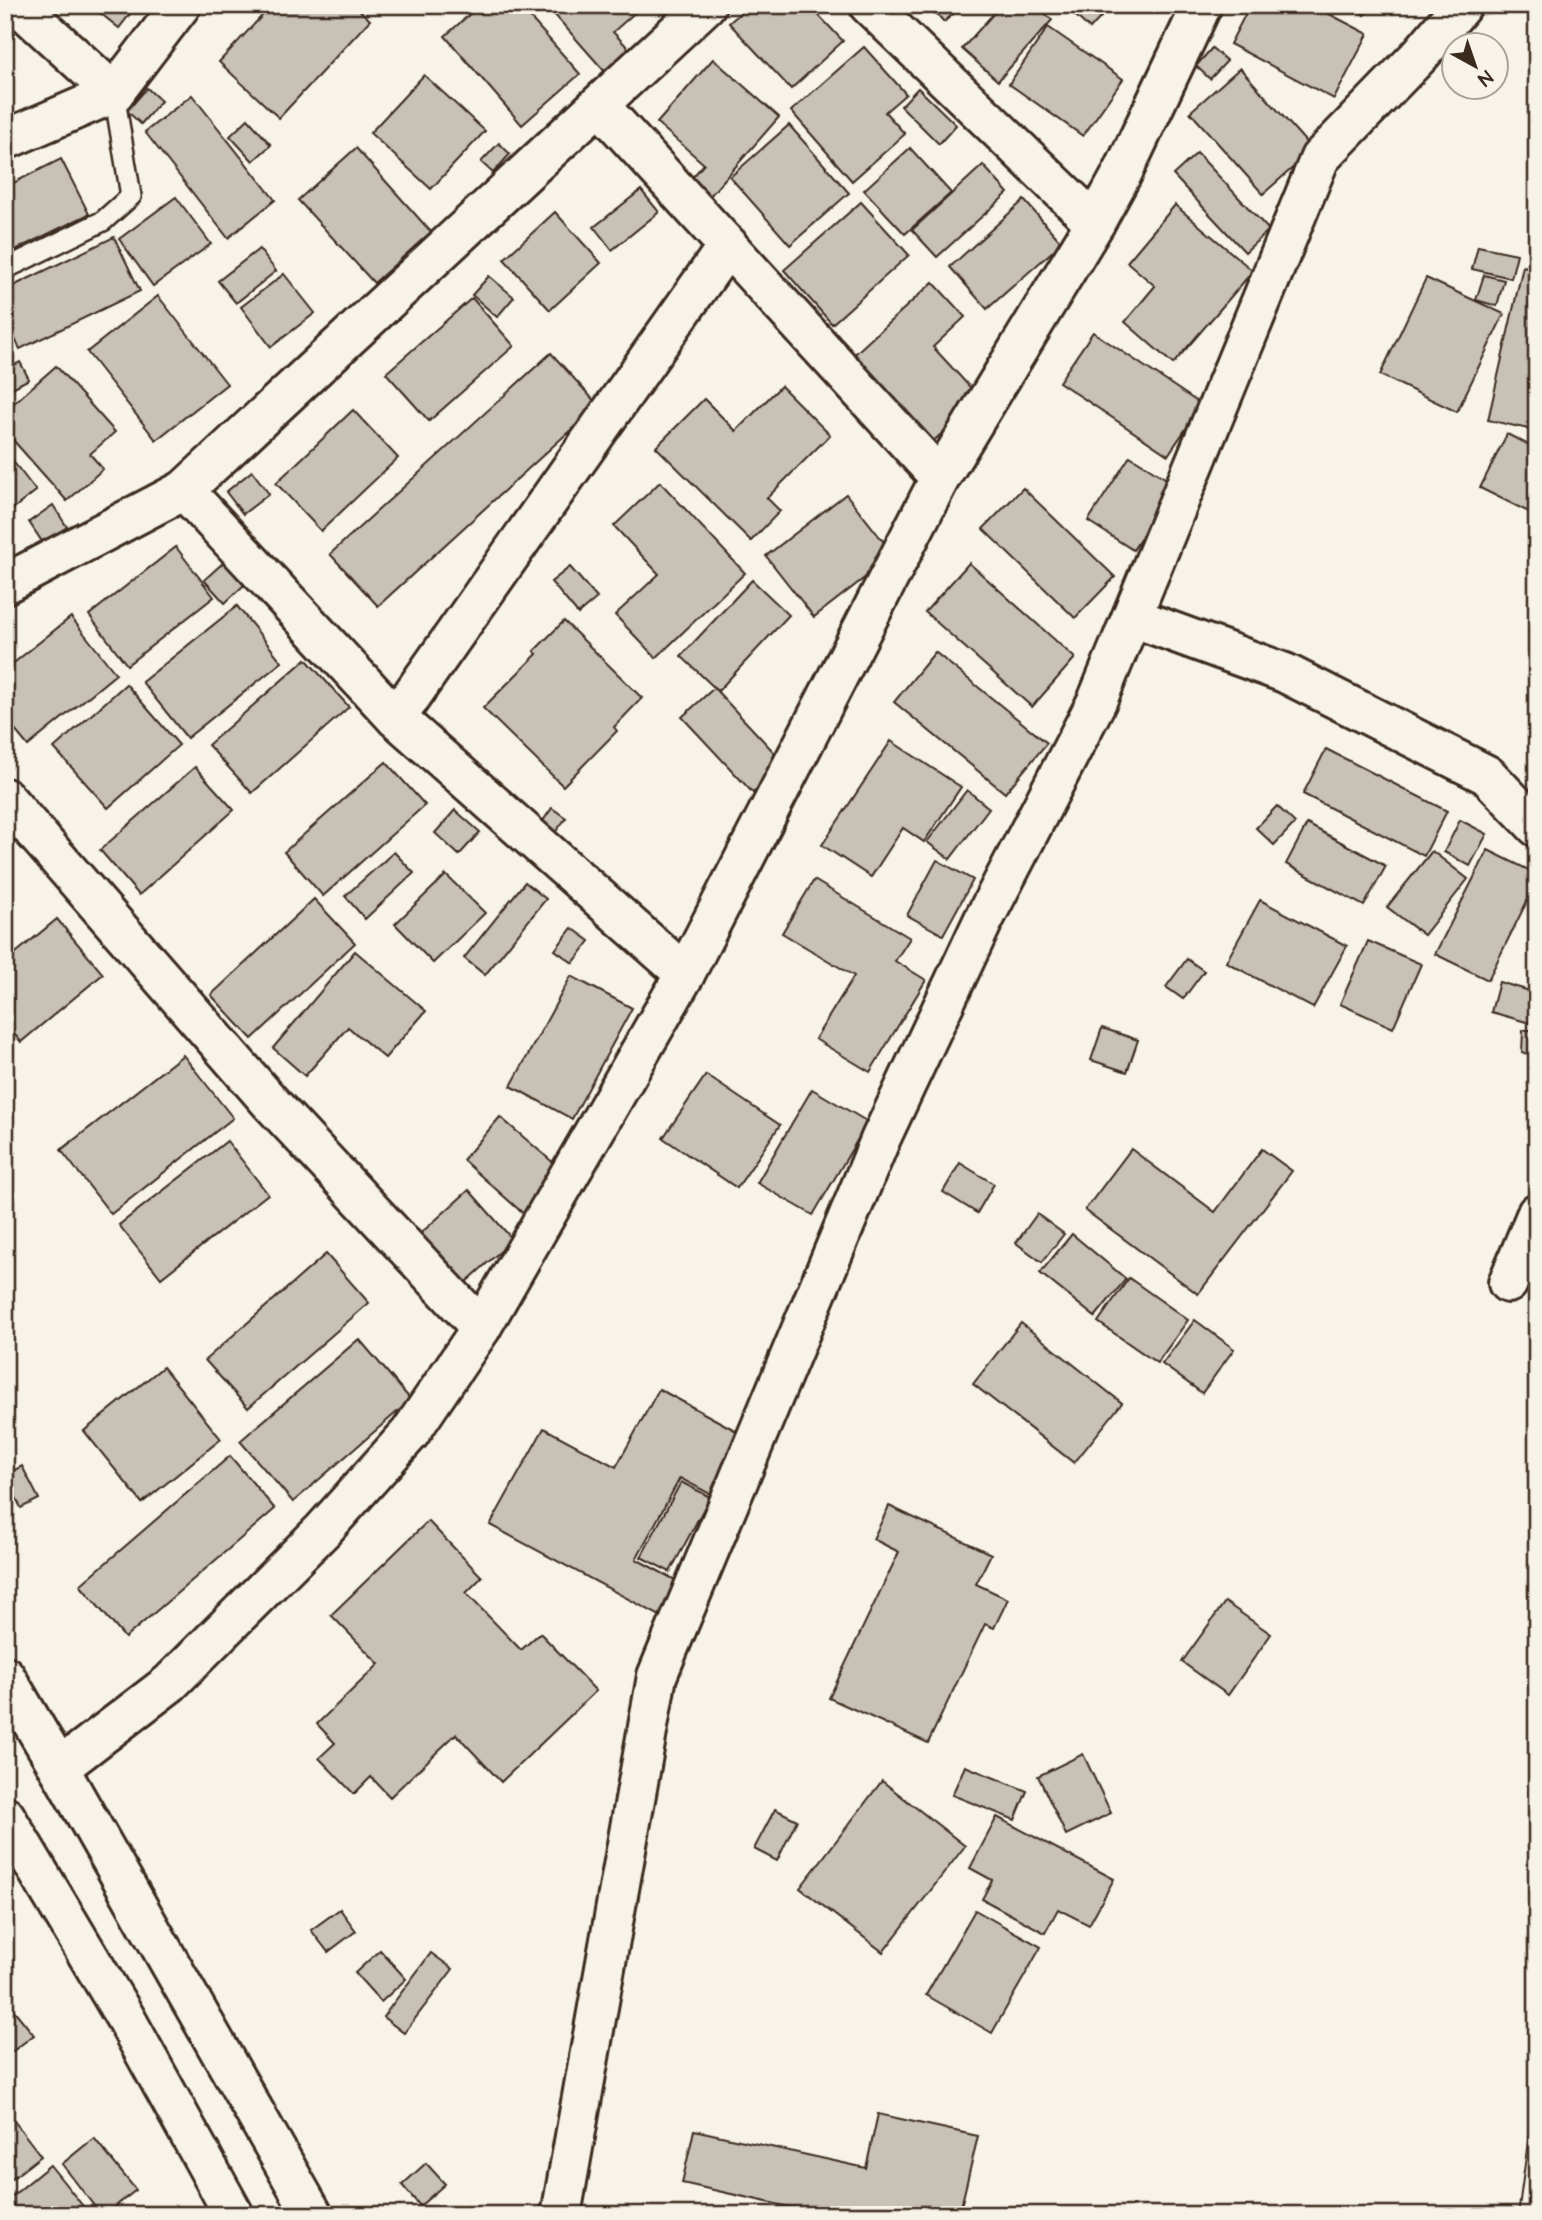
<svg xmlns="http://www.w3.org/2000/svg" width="1542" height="2220" viewBox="0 0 1542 2220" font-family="'Architects Daughter',sans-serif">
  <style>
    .building { fill: #c8c1b6; stroke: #3b2a1e; stroke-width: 2 }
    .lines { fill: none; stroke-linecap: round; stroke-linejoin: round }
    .service-casing { stroke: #3b2a1e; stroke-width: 24 }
    .minor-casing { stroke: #3b2a1e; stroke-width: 44 }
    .secondary-casing { stroke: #3b2a1e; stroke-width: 44 }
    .service { stroke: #f7f3e8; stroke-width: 19 }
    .minor { stroke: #f7f3e8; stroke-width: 38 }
    .secondary { stroke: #f7f3e8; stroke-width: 38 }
    .tram { stroke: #3b2a1e; stroke-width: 2 }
  </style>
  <rect width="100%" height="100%" fill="#f7f3e8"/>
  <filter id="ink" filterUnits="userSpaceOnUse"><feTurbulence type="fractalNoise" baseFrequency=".0143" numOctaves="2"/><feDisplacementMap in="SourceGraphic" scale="14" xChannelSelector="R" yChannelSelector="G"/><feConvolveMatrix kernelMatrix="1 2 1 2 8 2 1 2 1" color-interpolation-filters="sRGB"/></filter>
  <g filter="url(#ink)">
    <!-- building -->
    <g class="building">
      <polygon points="90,5 137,5 119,28"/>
      <polygon points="272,5 354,5 370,20 279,118 219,62"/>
      <polygon points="480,5 519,5 580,74 522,125 445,36"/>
      <polygon points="546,5 637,5 640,8 613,32 632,52 607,74"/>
      <polygon points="749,5 809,5 843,41 791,89 729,23"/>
      <polygon points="929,5 963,5 944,22"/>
      <polygon points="1001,5 1036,5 1052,20 998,81 962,49"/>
      <polygon points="1064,5 1112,5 1090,29"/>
      <polygon points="1250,5 1312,5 1368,34 1334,99 1230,44"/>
      <polygon points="1355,5 1376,5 1364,15"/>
      <polygon points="1048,27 1123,79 1083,136 1009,84"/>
      <polygon points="864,47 906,94 885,112 905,134 852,181 791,111"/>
      <polygon points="1212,48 1227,61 1210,79 1196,66"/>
      <polygon points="713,59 779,117 709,197 690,180 704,164 657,123"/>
      <polygon points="1240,68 1313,150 1263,194 1190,112"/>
      <polygon points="424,75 485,131 431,189 370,133"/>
      <polygon points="147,88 161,101 141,124 127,111"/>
      <polygon points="918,88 956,125 939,144 901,106"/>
      <polygon points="192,95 275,200 228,238 145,132"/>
      <polygon points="248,119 271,145 253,161 230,136"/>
      <polygon points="789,125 849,193 790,245 730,177"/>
      <polygon points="499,143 510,154 493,173 481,162"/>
      <polygon points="356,148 431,232 374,283 298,200"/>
      <polygon points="910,148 951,193 905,234 864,190"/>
      <polygon points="1197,153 1269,230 1245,252 1173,175"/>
      <polygon points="61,159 89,214 5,255 5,187"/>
      <polygon points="983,165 1008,193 937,257 912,230"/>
      <polygon points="641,190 659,212 612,250 594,227"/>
      <polygon points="176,197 211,244 153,286 119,239"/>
      <polygon points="1024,200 1062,243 987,309 950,267"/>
      <polygon points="861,202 909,255 832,324 784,270"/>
      <polygon points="1175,205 1253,271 1173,364 1125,322 1155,286 1127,262"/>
      <polygon points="555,212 601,263 550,310 504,259"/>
      <polygon points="114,237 140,291 20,349 5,319 5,290"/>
      <polygon points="1478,246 1517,254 1511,278 1472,269"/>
      <polygon points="259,249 276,271 236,303 218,281"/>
      <polygon points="1523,266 1537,269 1537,431 1488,420"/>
      <polygon points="284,274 315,313 271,347 241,307"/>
      <polygon points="1484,275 1504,280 1497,306 1476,300"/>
      <polygon points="489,276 514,297 497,317 472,295"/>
      <polygon points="1426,278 1504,314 1457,412 1380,375"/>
      <polygon points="933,282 965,317 933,347 980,398 926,448 846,362"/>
      <polygon points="158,296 227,384 156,440 87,352"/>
      <polygon points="472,298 514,346 429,421 386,373"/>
      <polygon points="1093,332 1202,405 1168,455 1059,382"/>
      <polygon points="551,353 598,405 378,606 330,554"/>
      <polygon points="20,362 29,379 5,392 5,370"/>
      <polygon points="56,366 115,432 90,454 103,469 67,501 5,431 5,411"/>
      <polygon points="781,386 830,435 767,498 780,511 751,541 656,447 704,399 736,431"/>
      <polygon points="353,410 398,458 321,531 276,483"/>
      <polygon points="1507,434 1537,449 1537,516 1480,488"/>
      <polygon points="5,451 36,491 5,515"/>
      <polygon points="1130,456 1176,485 1133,550 1088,521"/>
      <polygon points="252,471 269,494 243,514 226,492"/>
      <polygon points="660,482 745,573 656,658 615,615 659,574 614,526"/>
      <polygon points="1023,488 1115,577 1075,618 983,529"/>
      <polygon points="846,494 894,555 814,617 766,556"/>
      <polygon points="53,505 67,527 43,543 29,522"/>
      <polygon points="176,547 214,597 127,665 89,615"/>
      <polygon points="224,562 244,585 225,603 204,580"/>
      <polygon points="969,563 1075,658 1032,707 925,612"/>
      <polygon points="570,567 597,598 578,614 551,582"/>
      <polygon points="752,580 789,615 718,691 681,656"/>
      <polygon points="237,606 282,662 187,738 142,682"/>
      <polygon points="71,617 116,674 28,746 5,718 5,670"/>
      <polygon points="564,621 642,698 614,727 617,731 563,786 483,708 537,654 534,651"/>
      <polygon points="935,652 1047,743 1005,793 894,702"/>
      <polygon points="306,659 349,707 252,793 208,745"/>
      <polygon points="126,684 179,745 108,808 54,748"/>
      <polygon points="714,688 785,764 753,793 682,717"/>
      <polygon points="891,741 961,787 924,842 903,828 871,877 822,845"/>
      <polygon points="1326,749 1447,811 1424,856 1303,794"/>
      <polygon points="386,762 425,805 323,896 284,852"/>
      <polygon points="195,767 234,810 139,895 100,850"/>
      <polygon points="967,790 989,808 950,859 927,842"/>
      <polygon points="1277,806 1295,823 1274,845 1256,828"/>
      <polygon points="552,808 566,818 551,838 538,828"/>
      <polygon points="455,810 480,832 459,855 435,833"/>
      <polygon points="1460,820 1487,834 1470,866 1444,852"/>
      <polygon points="1307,824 1386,866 1364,906 1286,864"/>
      <polygon points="1488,850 1537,874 1537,881 1488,980 1435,954"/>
      <polygon points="1432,851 1468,879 1424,935 1387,907"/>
      <polygon points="394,852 414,873 365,919 345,896"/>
      <polygon points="937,860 973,880 943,935 907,915"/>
      <polygon points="446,875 485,913 433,963 395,924"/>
      <polygon points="814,880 910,938 895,961 926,980 870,1072 815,1039 854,976 782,933"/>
      <polygon points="525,882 546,899 485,975 464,958"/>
      <polygon points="314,899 355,943 252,1039 211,995"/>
      <polygon points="1260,900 1347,946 1313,1008 1226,962"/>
      <polygon points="57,919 103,974 21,1042 5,1023 5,962"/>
      <polygon points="572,928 590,941 573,963 555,950"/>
      <polygon points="1368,941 1421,964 1393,1028 1340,1004"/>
      <polygon points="355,951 426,1011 385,1058 348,1027 305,1076 273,1048"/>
      <polygon points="1187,959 1204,971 1183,999 1166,987"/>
      <polygon points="571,976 632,1008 572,1119 511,1086"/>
      <polygon points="1499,982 1537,993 1537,1025 1491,1012"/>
      <polygon points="1102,1028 1138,1040 1127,1072 1091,1060"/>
      <polygon points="1523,1030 1537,1030 1537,1054 1522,1053"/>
      <polygon points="183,1055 233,1118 111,1214 61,1150"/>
      <polygon points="706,1075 780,1125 737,1188 663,1138"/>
      <polygon points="812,1089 868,1122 813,1215 757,1183"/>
      <polygon points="500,1117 563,1171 525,1215 463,1160"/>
      <polygon points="227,1141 268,1194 161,1278 119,1225"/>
      <polygon points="1131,1149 1215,1212 1262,1149 1292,1171 1198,1294 1085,1210"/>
      <polygon points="960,1163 994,1184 977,1213 943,1192"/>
      <polygon points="469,1190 513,1240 456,1291 412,1241"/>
      <polygon points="1037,1214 1064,1234 1042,1262 1016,1243"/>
      <polygon points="1072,1234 1126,1279 1095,1317 1040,1273"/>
      <polygon points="326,1254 369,1303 248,1408 205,1360"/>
      <polygon points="1129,1278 1188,1320 1157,1363 1098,1322"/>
      <polygon points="1195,1320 1234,1349 1202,1393 1162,1364"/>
      <polygon points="1021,1323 1122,1403 1074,1463 973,1384"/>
      <polygon points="359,1339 411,1400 293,1502 240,1441"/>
      <polygon points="163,1367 221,1439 142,1503 84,1431"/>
      <polygon points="659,1389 744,1435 712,1495 680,1478 636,1559 679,1582 660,1616 490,1525 544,1428 616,1467"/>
      <polygon points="230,1456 275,1509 125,1638 80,1585"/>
      <polygon points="22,1466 39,1499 21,1508 5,1475"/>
      <polygon points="681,1482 710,1497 670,1572 641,1557"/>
      <polygon points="889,1506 991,1554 976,1584 1008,1599 994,1628 985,1624 928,1743 829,1698 899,1552 873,1539"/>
      <polygon points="428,1521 482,1577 466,1593 521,1650 540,1633 596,1691 501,1782 456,1734 390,1797 371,1777 354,1794 319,1758 335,1743 317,1724 379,1664 331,1615"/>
      <polygon points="1225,1602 1271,1634 1228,1695 1182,1662"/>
      <polygon points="1083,1754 1111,1813 1066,1835 1038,1776"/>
      <polygon points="965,1766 1027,1791 1015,1820 952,1795"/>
      <polygon points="882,1781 965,1846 883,1952 800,1888"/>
      <polygon points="775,1809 797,1820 777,1861 754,1849"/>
      <polygon points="997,1817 1114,1879 1089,1925 1058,1909 1045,1933 982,1899 992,1880 970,1868"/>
      <polygon points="340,1909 356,1931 328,1952 311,1930"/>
      <polygon points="975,1910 1041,1947 992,2033 926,1995"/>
      <polygon points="380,1950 406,1979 381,2002 355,1973"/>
      <polygon points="431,1953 453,1969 404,2033 383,2017"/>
      <polygon points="5,1999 34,2035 5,2057"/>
      <polygon points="5,2109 41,2156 5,2184"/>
      <polygon points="878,2114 978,2136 959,2215 825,2215 682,2183 694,2130 866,2168"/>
      <polygon points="94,2138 136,2190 104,2215 101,2215 62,2164"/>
      <polygon points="426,2163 445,2184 420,2206 402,2185"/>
      <polygon points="50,2165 90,2215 5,2215 5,2202"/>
    </g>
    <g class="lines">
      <defs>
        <polyline id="service" points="5,269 103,221 131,196 114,93"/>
        <g id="minor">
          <polyline points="18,5 114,93"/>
          <polyline points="869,5 1095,223"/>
          <polyline points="599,105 940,478"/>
          <polyline points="5,140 114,93 181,5"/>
          <polyline points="184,490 396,718 685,974"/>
          <polyline points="5,584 184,490 706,5"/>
          <polyline points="1132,617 1285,673 1487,775 1537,827"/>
          <polyline points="396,718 728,245"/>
          <polyline points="5,798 270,1102 481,1328"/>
          <polyline points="1508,1283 1537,1213"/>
          <polyline points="59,1768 170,1683 323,1530 410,1433 481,1328 685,974 940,478 1095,223 1123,172 1202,5"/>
          <polyline points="561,2215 657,1676 881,1138 983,921 1097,701 1320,158 1420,55 1462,5"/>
        </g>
        <g id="secondary">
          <polyline points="5,1676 59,1768 313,2215"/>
          <polyline points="5,1816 126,2019 234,2215"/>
        </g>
      </defs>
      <!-- service casing -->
      <use href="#service" class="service-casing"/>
      <!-- minor casing -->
      <use href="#minor" class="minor-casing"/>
      <!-- secondary casing -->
      <use href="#secondary" class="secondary-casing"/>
      <!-- service -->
      <use href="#service" class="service"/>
      <!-- minor -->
      <use href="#minor" class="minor"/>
      <!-- secondary -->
      <use href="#secondary" class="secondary"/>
      <!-- tram -->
      <polyline class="tram" points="1518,2215 1537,2076"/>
    </g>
  </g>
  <!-- margin -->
  <rect width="1542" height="2220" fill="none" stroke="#f7f3e8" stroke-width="28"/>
  <rect x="14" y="14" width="1514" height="2192" fill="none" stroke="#3b2a1e" stroke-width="2.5" filter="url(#ink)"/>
  <!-- north arrow -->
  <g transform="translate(1475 66) rotate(140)"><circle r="33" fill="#f7f3e8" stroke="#aca397" stroke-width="2"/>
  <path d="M0-5L12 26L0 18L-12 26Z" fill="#3b2a1e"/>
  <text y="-10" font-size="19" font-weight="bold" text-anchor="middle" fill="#3b2a1e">N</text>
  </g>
</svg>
